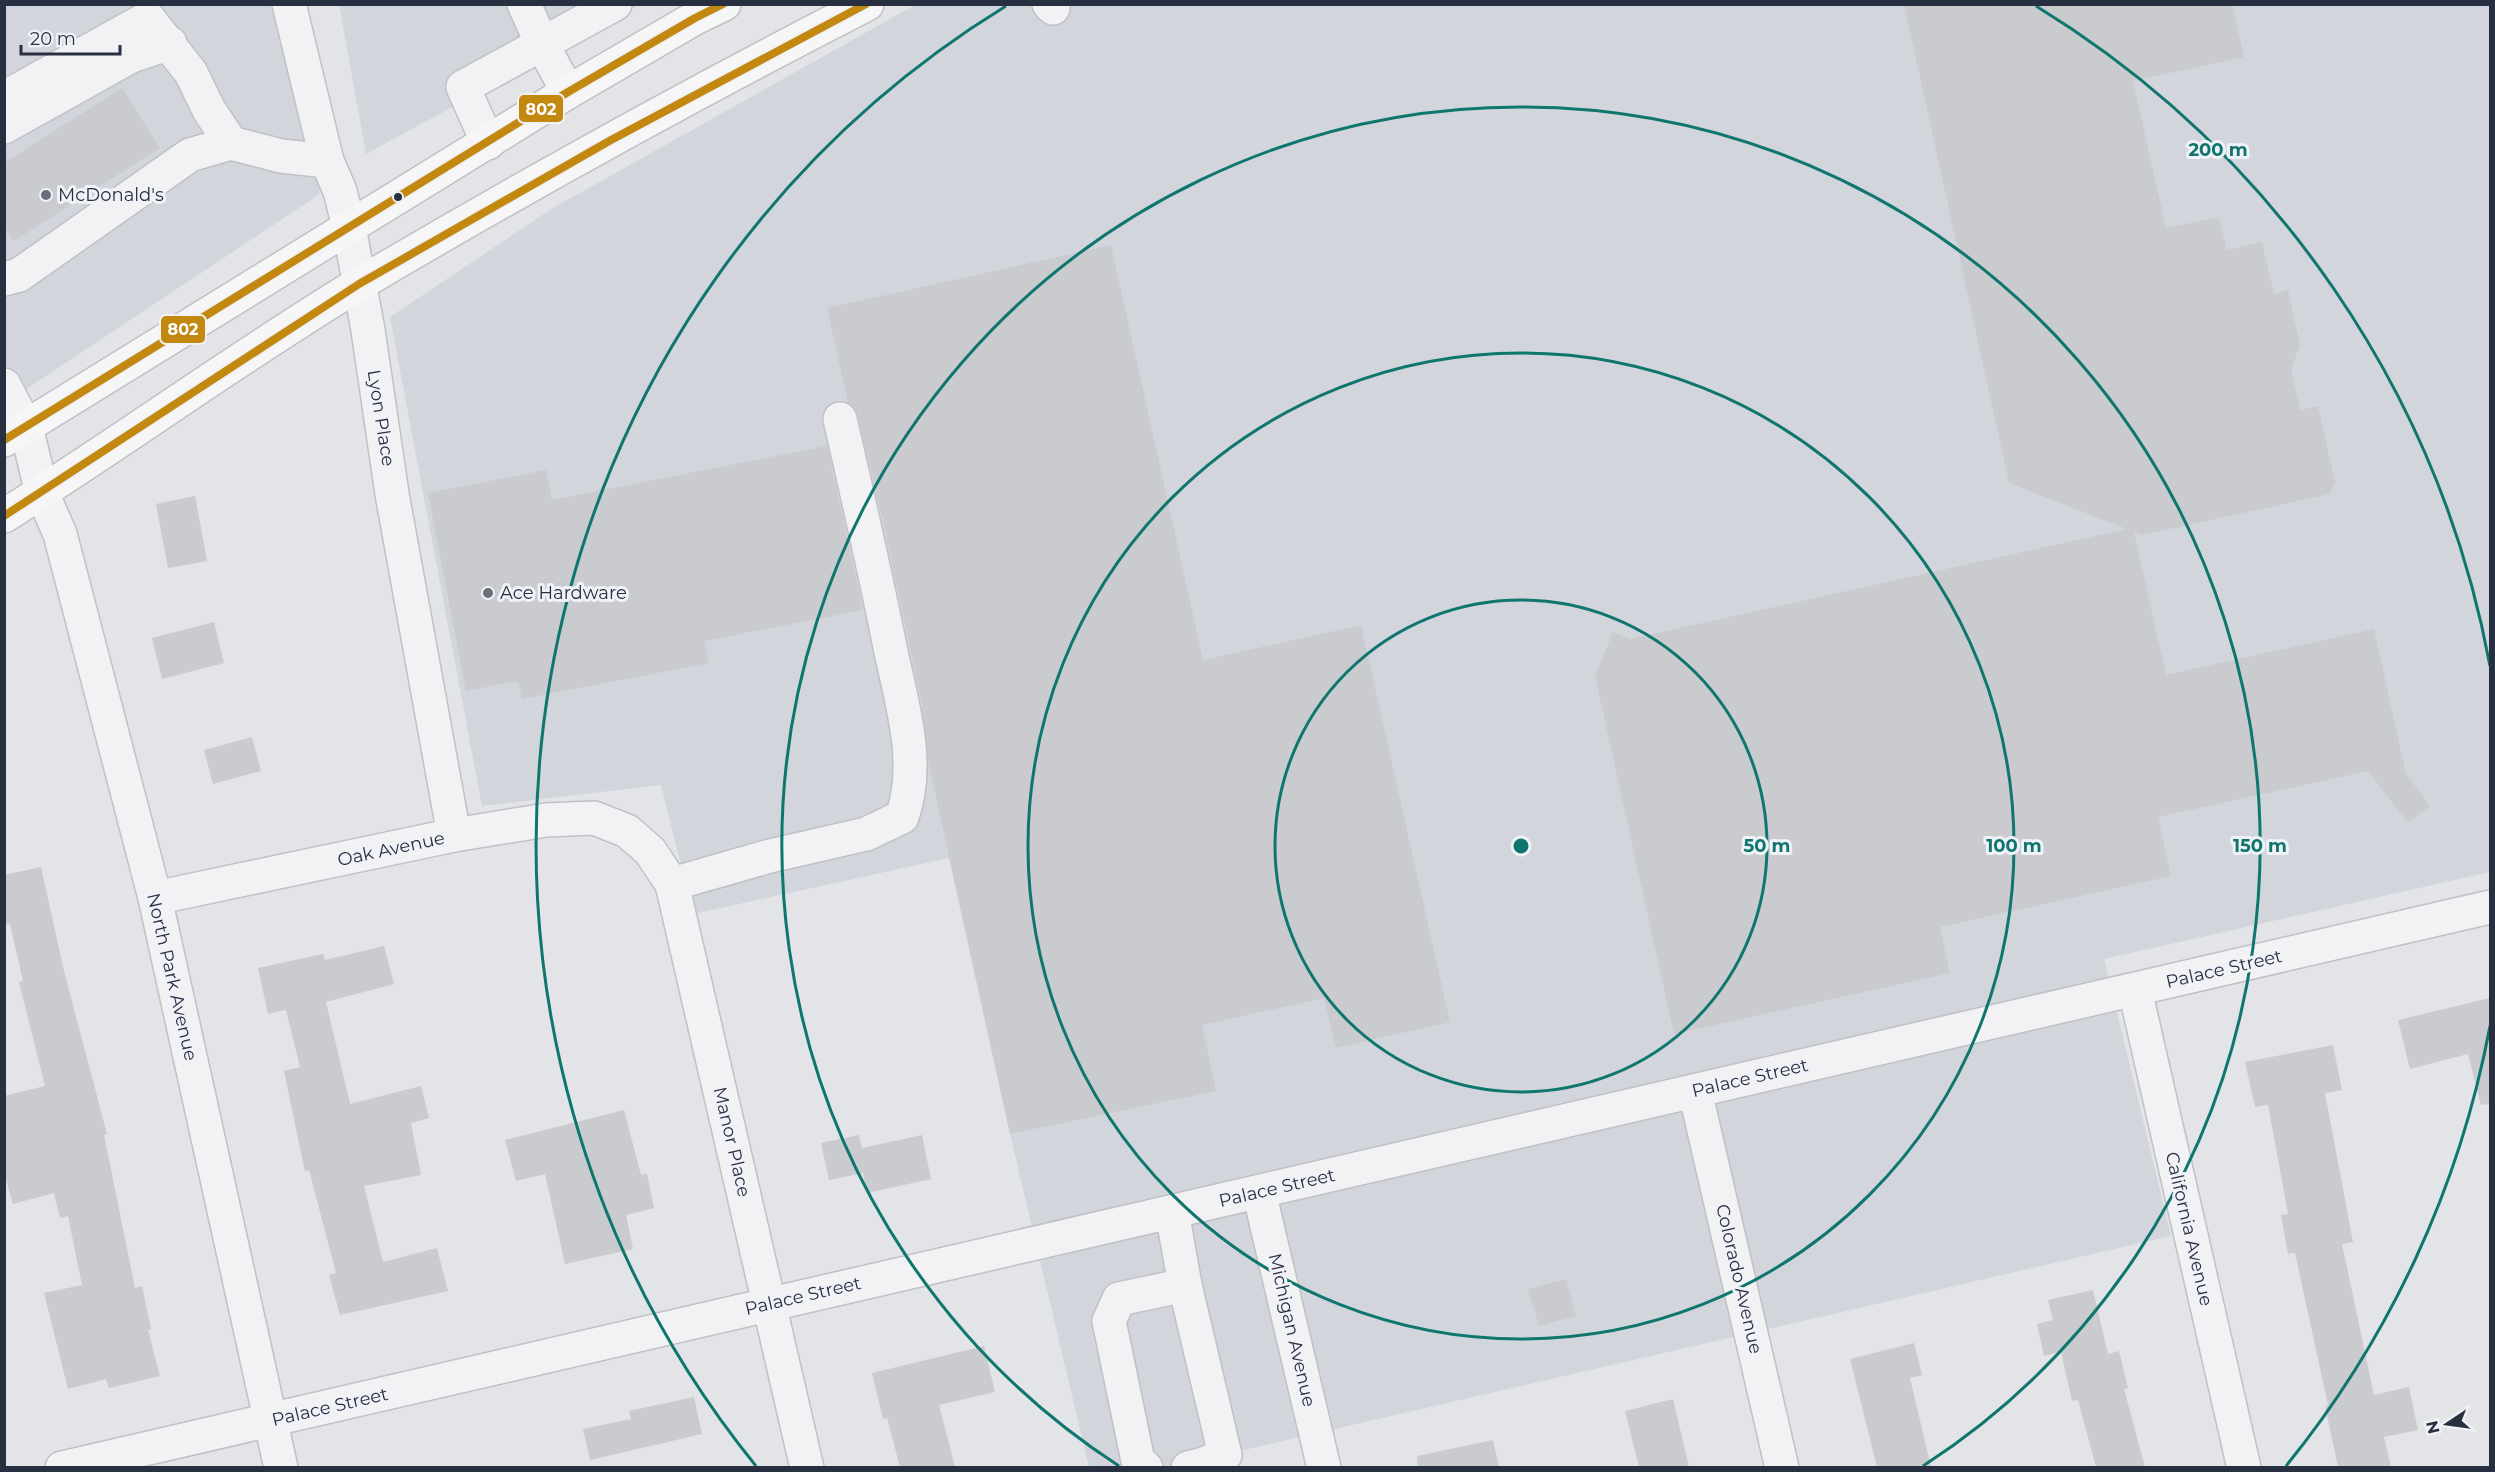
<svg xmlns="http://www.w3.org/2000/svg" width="2495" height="1472" viewBox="0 0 2495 1472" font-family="Montserrat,sans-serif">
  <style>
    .built { fill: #d2d5dc }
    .building { fill: #c9cbcf }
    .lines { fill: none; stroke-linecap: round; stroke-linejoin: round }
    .minor-casing { stroke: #bfc1c5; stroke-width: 36 }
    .major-casing { stroke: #bec1c5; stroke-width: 36 }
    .minor { stroke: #f2f2f4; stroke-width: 33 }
    .major { stroke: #f6f6f7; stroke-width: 33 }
    .bus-1-casing { stroke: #f0f2f7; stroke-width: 12 }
    .bus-1 { stroke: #c38810; stroke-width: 8 }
    .ring { fill: none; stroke: #0f766e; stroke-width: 3 }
    .poi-dot { fill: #696e7b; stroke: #f0f2f7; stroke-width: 2 }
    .bus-dot { fill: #282f41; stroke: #f0f2f7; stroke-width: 2 }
    .labels { text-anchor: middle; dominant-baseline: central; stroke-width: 6; stroke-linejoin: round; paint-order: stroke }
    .poi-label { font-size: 18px; fill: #282f41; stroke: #f0f2f7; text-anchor: start }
    .street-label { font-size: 18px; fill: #282f41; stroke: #f0f2f7 }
    .centre { fill: #0f766e; stroke: #f0f2f7; stroke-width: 3 }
    .ring-label { font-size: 18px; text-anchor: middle; font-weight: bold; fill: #0f766e; stroke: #f0f2f7; stroke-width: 6; stroke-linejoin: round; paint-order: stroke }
    .line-badge { stroke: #f0f2f7; stroke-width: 2 }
    .badge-label { font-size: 16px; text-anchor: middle; font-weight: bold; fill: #fff }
  </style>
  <rect width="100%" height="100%" fill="#e2e4e7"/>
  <!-- built -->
  <g class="built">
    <polygon points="339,4 639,5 366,154"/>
    <polygon points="5,5 277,5 320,194 5,403"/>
    <polygon points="915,5 2490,5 2490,872 2104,959 2171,1236 1170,1467 1089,1467 1010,1134 949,858 693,914 661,785 482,806 390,317 553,208"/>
  </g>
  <!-- building -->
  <g class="building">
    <polygon points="1904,4 2232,4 2244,57 2133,81 2166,228 2219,217 2227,250 2262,242 2274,294 2288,290 2300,345 2291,369 2300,410 2318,406 2335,482 2330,494 2142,535 2134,532 2166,675 2374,629 2406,774 2430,806 2408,823 2368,771 2158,817 2171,876 1940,927 1950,973 1674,1034 1595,676 1613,632 1630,639 2127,529 2009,483"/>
    <polygon points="122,88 160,148 14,241 4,226 4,163"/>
    <polygon points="1111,245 1203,660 1361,625 1450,1022 1336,1048 1324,998 1202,1025 1216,1091 1010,1134 929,765 922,703 884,526 858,415 854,407 848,403 827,308"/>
    <polygon points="827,446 863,610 704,641 709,663 522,699 518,681 466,691 428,493 546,470 552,500"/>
    <polygon points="195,496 207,561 168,568 156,504"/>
    <polygon points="214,622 224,663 162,679 152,638"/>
    <polygon points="252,737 261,771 213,784 204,750"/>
    <polygon points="41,867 64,971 107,1134 104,1135 135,1288 142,1286 151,1329 148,1330 160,1376 109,1388 106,1379 68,1389 44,1293 82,1285 68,1216 60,1218 54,1193 13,1204 4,1173 4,1096 45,1086 19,982 23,981 10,924 4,925 4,875"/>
    <polygon points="384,946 394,984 326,1002 350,1104 421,1086 429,1118 411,1123 421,1175 364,1186 383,1262 437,1248 448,1291 340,1315 329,1275 336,1273 309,1170 305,1172 284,1071 300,1067 286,1010 268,1014 258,968 323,954 325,960"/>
    <polygon points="2490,998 2490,1104 2481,1105 2468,1054 2410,1069 2398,1020"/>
    <polygon points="2333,1045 2342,1090 2325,1093 2353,1242 2342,1244 2374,1395 2409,1387 2418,1430 2384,1437 2391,1467 2338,1467 2325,1406 2328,1405 2295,1253 2288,1254 2281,1215 2288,1214 2268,1105 2255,1107 2245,1062"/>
    <polygon points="624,1110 641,1175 647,1174 654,1208 626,1215 633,1249 565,1264 545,1174 516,1181 505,1140"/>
    <polygon points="859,1135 862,1148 922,1135 931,1179 867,1193 863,1173 829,1180 821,1143"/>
    <polygon points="1566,1279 1576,1316 1539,1326 1528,1289"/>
    <polygon points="2093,1290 2108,1354 2119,1351 2128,1388 2124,1389 2145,1467 2096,1467 2078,1400 2072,1401 2061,1352 2044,1356 2037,1324 2053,1320 2048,1300"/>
    <polygon points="1914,1343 1922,1375 1910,1378 1931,1467 1877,1467 1850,1359"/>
    <polygon points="984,1346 995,1392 939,1405 955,1467 900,1467 887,1418 883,1419 872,1373"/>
    <polygon points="694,1397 702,1434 590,1460 583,1429 631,1419 629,1411"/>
    <polygon points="1673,1399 1689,1467 1639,1467 1625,1411"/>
    <polygon points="1493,1440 1499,1467 1418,1467 1417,1456"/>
  </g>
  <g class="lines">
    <defs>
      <g id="minor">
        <polyline points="289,4 327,161 340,191 349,227 368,330 392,494 454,835"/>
        <polyline points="1049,4 1053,8"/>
        <polyline points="568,92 542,44 615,4"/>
        <polyline points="4,98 148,18 191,73 209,110 231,143 190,155 19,275 4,279"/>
        <polyline points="4,127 131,56 170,43"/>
        <polyline points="231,143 281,156 327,161"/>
        <polyline points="488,143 463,87 542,44 524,4"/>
        <polyline points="4,385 26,427 42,493 60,534 155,898 281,1468"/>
        <path d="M672,884L770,856L866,834L902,817C922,761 900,698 889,642C874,567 857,493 840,419"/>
        <polyline points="155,898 454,835 546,820 594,818 627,831 650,851 672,884 807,1468"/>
        <polyline points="2135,990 2244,1468"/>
        <polyline points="1695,1091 1782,1468"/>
        <polyline points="1259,1192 1324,1468"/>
        <polyline points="1172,1212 1185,1285 1225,1455 1204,1464 1188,1468"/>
        <polyline points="62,1468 2490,907"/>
        <polyline points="1146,1468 1138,1461 1109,1321 1119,1299 1185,1285"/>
      </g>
      <g id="major">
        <polyline points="4,440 568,92 695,18 724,4"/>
        <path d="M4,516C124,441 238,357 359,284C525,186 695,92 867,4"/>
      </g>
    </defs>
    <!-- minor casing -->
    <use href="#minor" class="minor-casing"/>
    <!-- major casing -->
    <use href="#major" class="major-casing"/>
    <!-- minor -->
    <use href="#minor" class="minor"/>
    <!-- major -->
    <use href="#major" class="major"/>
    <defs>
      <g id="bus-1">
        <polyline points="4,440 568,92 695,18 723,4"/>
        <polyline points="4,516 359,284 611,140 866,4"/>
      </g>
    </defs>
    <!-- bus-1 casing -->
    <use href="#bus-1" class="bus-1-casing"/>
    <!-- bus-1 -->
    <use href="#bus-1" class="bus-1"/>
  </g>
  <!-- distance rings -->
  <g class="ring">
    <circle cx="1521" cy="846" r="246"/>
    <circle cx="1521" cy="846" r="493"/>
    <path d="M1119 1466A739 739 0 1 1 1923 1466"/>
    <path d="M2490 1026A985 985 0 0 1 2286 1466M756 1466A985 985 0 0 1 1006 6M2036 6A985 985 0 0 1 2490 666"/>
  </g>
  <!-- markers -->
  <g class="poi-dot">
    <circle cx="46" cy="195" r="6"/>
    <circle cx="488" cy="593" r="6"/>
  </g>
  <circle class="bus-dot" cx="398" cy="197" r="5"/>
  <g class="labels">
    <!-- poi labels -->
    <g class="poi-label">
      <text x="58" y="195">McDonald's</text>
      <text x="500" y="593">Ace Hardware</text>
    </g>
    <!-- street labels -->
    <g class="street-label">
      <text transform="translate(381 418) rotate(81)">Lyon Place</text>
      <text transform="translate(391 849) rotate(-12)">Oak Avenue</text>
      <text transform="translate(2224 969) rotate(-13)">Palace Street</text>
      <text transform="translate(172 977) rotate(77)">North Park Avenue</text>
      <text transform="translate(1750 1078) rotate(-13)">Palace Street</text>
      <text transform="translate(732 1142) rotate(77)">Manor Place</text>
      <text transform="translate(1277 1188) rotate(-13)">Palace Street</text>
      <text transform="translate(2189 1229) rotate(77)">California Avenue</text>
      <text transform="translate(1739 1279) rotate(77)">Colorado Avenue</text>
      <text transform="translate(803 1296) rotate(-13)">Palace Street</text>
      <text transform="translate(1292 1330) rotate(77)">Michigan Avenue</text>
      <text transform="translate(330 1407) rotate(-13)">Palace Street</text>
    </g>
  </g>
  <circle cx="1521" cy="846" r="9" class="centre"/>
  <g class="ring-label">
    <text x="2218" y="156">200 m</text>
    <text x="1767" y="852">50 m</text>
    <text x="2014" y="852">100 m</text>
    <text x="2260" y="852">150 m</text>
  </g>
  <g class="line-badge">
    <rect x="518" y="94" width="46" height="29" rx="6" fill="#c38810"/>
    <rect x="160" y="315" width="46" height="29" rx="6" fill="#c38810"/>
  </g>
  <g class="badge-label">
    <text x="541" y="115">802</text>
    <text x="183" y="335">802</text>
  </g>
  <!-- border -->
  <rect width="2495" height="1472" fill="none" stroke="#282f41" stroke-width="12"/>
  <!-- north arrow -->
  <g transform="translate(2447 1424) rotate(257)" stroke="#f0f2f7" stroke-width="4.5" paint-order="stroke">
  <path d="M0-4.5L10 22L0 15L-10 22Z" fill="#282f41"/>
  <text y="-9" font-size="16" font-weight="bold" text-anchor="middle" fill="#282f41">N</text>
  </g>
  <!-- scale -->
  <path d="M21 45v9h99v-9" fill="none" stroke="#282f41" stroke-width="3"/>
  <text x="30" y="45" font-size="18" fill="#282f41" stroke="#f0f2f7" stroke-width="4.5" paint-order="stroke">20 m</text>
</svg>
